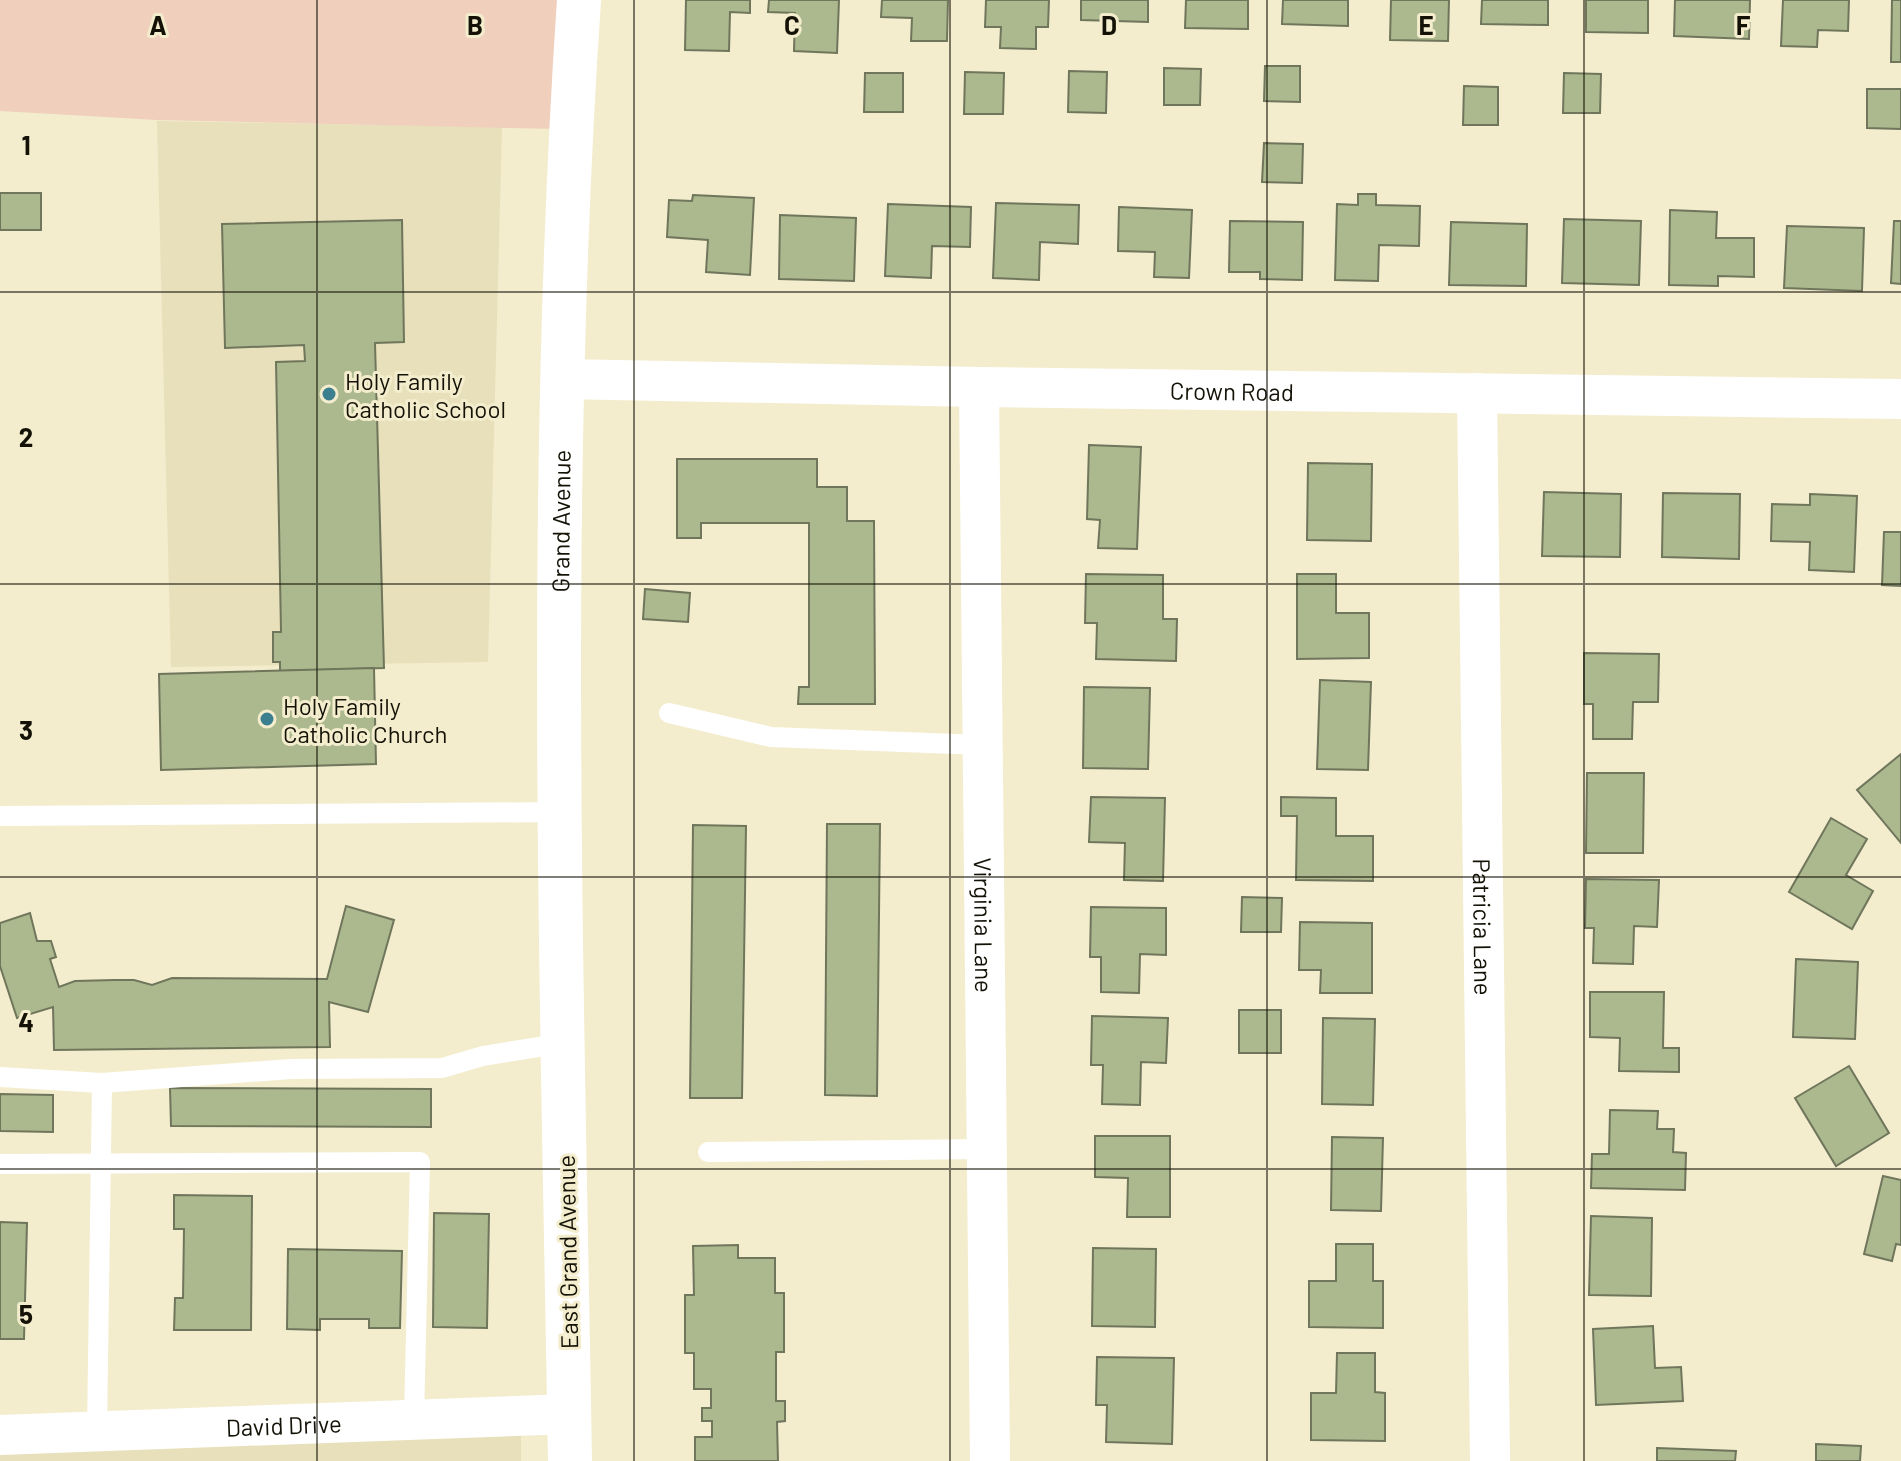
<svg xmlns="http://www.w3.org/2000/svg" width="1901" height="1461" viewBox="0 0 1901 1461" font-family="Barlow,sans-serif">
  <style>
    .built { fill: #e8e0ba }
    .green { fill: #f0cfbd }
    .building { fill: #acb88d; stroke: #6f765c; stroke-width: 2 }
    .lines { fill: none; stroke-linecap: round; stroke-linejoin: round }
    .service { stroke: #fff; stroke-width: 20 }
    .minor { stroke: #fff; stroke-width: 40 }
    .secondary { stroke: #fff; stroke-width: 44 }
    .grid { fill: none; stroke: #141207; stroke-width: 2; stroke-opacity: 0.55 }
    .poi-dot { fill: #3c808f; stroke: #f3edce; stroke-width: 3 }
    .labels { text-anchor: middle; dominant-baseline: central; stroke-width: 6; stroke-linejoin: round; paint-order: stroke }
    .poi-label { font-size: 24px; fill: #141207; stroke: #f3edce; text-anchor: start }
    .street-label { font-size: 24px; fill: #141207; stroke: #f3edce }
    .grid-label { font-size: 26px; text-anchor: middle; font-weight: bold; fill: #141207; stroke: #f3edce; stroke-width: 6; stroke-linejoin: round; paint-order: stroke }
  </style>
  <rect width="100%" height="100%" fill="#f3edce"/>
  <!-- built -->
  <g class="built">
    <polygon points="157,121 502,127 488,662 171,667"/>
    <polygon points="521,1429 521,1461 0,1461 0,1436"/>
  </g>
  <!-- green -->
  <polygon class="green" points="0,0 563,0 558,129 157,120 0,111"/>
  <!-- building -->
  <g class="building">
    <polygon points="686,0 750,0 750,13 730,12 729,51 685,50"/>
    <polygon points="769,0 839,0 837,53 794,51 795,13 768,12"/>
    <polygon points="882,0 948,0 947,41 911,41 912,18 881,17"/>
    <polygon points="986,0 1049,0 1048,27 1036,27 1036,49 1000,48 1001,27 985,27"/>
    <polygon points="1081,0 1148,0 1148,22 1081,20"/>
    <polygon points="1186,0 1248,0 1248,29 1185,28"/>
    <polygon points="1283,0 1348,0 1348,26 1282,24"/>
    <polygon points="1391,0 1449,0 1448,41 1390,40"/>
    <polygon points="1482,0 1548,0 1548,25 1481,24"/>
    <polygon points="1586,0 1648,0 1648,33 1586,32"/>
    <polygon points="1675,0 1750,0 1749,39 1674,36"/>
    <polygon points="1783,0 1849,0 1848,31 1818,30 1817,47 1781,46"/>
    <polygon points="1892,0 1901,0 1901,62 1891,62"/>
    <polygon points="1265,66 1300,66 1300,102 1264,101"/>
    <polygon points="1164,68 1201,69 1200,105 1164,105"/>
    <polygon points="1069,71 1107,72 1106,113 1068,112"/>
    <polygon points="965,72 1004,73 1003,114 964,114"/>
    <polygon points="865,73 903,73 903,112 864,112"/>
    <polygon points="1564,73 1601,74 1600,113 1563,113"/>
    <polygon points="1464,86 1498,87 1498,125 1463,125"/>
    <polygon points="1867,89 1901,89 1901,129 1867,128"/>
    <polygon points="1264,143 1303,144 1302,183 1262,182"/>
    <rect x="0" y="193" width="41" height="37"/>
    <polygon points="1358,194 1376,194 1376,205 1420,206 1419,246 1379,245 1378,281 1335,280 1337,204 1358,205"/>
    <polygon points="693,195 754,198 750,275 706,272 708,240 667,237 669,200 692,201"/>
    <polygon points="996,203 1079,205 1078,244 1040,242 1039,280 993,278"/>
    <polygon points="888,204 971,207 970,247 932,246 931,278 885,276"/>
    <polygon points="1119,207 1192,210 1189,278 1154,277 1155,252 1118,251"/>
    <polygon points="1670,210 1717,212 1716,238 1754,238 1754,277 1718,276 1718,286 1669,285"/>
    <polygon points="780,215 856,218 854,281 779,279"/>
    <polygon points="1564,219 1641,221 1639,285 1562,283"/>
    <polygon points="402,220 404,342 375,343 384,668 280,671 280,662 273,662 273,632 281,632 276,362 305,361 304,345 225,348 222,224"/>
    <polygon points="1230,221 1303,222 1302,280 1260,279 1260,272 1229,272"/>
    <polygon points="1894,221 1901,221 1901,284 1891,283"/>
    <polygon points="1451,222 1527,224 1526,286 1449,285"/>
    <polygon points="1787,226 1864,228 1862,291 1784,288"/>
    <polygon points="1089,445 1141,447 1137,549 1098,548 1100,520 1087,519"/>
    <polygon points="677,459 817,459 817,487 847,487 847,521 874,521 875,704 798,704 799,687 809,687 809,523 701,523 701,538 677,538"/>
    <polygon points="1308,463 1372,464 1371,541 1307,540"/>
    <polygon points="1544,492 1621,494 1620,557 1542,556"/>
    <polygon points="1663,493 1740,494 1739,559 1662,557"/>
    <polygon points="1810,494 1857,496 1854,572 1809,570 1810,542 1771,541 1772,504 1810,505"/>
    <polygon points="1884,532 1901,532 1901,586 1882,585"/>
    <polygon points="1086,574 1163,575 1163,619 1177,619 1176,661 1096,659 1097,623 1085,623"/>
    <polygon points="1297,574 1336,574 1336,613 1369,613 1369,658 1297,659"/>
    <polygon points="645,589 690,593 688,622 643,619"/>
    <polygon points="1584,653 1659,654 1658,702 1633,702 1632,739 1593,739 1593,704 1584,704"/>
    <polygon points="374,668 376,764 161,770 159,674"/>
    <polygon points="1320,680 1371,682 1368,770 1317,769"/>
    <polygon points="1084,687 1150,688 1148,769 1083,768"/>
    <polygon points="1901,754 1901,843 1857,790"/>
    <polygon points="1587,773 1644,773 1643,853 1586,853"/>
    <polygon points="1091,797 1165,798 1163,881 1124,880 1125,843 1089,842"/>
    <polygon points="1281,797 1336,798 1336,836 1373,836 1373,881 1296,880 1297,816 1281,816"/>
    <polygon points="1831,818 1867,839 1846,875 1873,891 1852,929 1789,892"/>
    <polygon points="827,824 880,824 877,1096 825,1095"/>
    <polygon points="693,825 746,826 742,1098 690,1098"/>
    <polygon points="1586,879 1659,880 1657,927 1634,926 1633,964 1593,963 1594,928 1585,928"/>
    <polygon points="1242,897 1282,898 1281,932 1241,932"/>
    <polygon points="346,906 394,920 368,1012 329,1002 330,1047 54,1050 53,1007 17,1018 0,966 0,923 30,913 37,941 51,941 56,957 50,959 59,987 75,981 115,980 134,980 152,985 172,978 327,979"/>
    <polygon points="1091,907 1166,908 1166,955 1140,954 1139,993 1101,992 1101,957 1090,957"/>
    <polygon points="1300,922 1372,923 1372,993 1320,993 1321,970 1299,970"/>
    <polygon points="1796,959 1858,962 1855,1039 1793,1037"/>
    <polygon points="1590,992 1664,992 1663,1048 1679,1048 1679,1072 1619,1071 1620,1038 1590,1037"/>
    <rect x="1239" y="1010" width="42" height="43"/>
    <polygon points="1092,1016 1168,1018 1166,1063 1141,1062 1140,1105 1102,1104 1103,1065 1091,1065"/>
    <polygon points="1323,1018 1375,1019 1373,1105 1322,1104"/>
    <polygon points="1849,1066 1889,1133 1836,1166 1795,1098"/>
    <polygon points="170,1088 431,1089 431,1127 171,1126"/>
    <polygon points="0,1094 53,1095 53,1132 0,1131"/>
    <polygon points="1610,1110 1658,1111 1657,1129 1674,1129 1673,1152 1686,1153 1685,1190 1591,1188 1592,1154 1609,1154"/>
    <polygon points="1095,1136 1170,1136 1170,1217 1127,1217 1128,1178 1095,1177"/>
    <polygon points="1332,1137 1383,1138 1381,1211 1331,1210"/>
    <polygon points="1883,1176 1901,1180 1901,1245 1896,1244 1892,1261 1864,1254"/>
    <polygon points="174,1195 252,1196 251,1330 174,1330 175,1298 183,1298 184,1229 174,1229"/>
    <polygon points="434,1213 489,1214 487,1328 433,1327"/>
    <polygon points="1591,1216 1652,1218 1651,1296 1589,1295"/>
    <polygon points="0,1222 27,1223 24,1339 0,1339"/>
    <polygon points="1336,1244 1373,1244 1373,1281 1383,1281 1383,1328 1309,1327 1309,1281 1336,1281"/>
    <polygon points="738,1245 738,1258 775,1258 775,1293 784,1293 784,1352 776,1352 776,1401 785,1401 785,1421 777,1422 778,1461 695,1461 695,1437 712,1437 712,1421 702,1421 702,1408 711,1408 711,1389 694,1389 694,1353 685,1353 685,1295 694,1295 693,1246"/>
    <polygon points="1093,1248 1156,1249 1155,1327 1092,1326"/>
    <polygon points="288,1249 402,1251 400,1328 369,1328 369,1319 320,1319 320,1330 287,1329"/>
    <polygon points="1653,1326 1655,1368 1681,1367 1683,1401 1596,1405 1593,1329"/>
    <polygon points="1337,1353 1375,1353 1375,1392 1385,1393 1385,1441 1311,1440 1311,1393 1336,1393"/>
    <polygon points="1097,1357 1174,1358 1172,1444 1106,1442 1107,1405 1096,1405"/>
    <polygon points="1816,1444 1861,1446 1860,1461 1816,1461"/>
    <polygon points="1657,1448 1736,1451 1735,1461 1657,1461"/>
  </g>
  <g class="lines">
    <!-- service -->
    <g class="service">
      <polyline points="669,713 771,737 982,745"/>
      <polyline points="0,816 561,812"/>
      <polyline points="0,1077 102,1083 97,1431"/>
      <polyline points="102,1083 291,1069 442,1068 483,1056 564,1043"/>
      <polyline points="708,1152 987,1149"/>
      <polyline points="0,1164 420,1162 414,1419"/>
    </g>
    <!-- minor -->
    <g class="minor">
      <path id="s1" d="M562,379L979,387L1901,399"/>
      <path id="s2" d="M979,387L990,1461"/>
      <path id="s3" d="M1477,393L1490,1461"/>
      <path id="s4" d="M0,1435L569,1414"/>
    </g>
    <!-- secondary -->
    <path class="secondary" id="s5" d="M570,1461C562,974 546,486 579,0"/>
  </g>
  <!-- grid -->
  <path class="grid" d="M317,0V1461M634,0V1461M950,0V1461M1267,0V1461M1584,0V1461M0,292H1901M0,584H1901M0,877H1901M0,1169H1901"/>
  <!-- markers -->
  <g class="poi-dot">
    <circle cx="329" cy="394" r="8"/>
    <circle cx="267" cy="719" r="8"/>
  </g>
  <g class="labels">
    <!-- poi labels -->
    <g class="poi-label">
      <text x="345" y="380">Holy Family<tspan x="345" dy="28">Catholic School</tspan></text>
      <text x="283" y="705">Holy Family<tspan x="283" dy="28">Catholic Church</tspan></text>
    </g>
    <!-- street labels -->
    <g class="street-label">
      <text stroke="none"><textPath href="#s1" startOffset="670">Crown Road</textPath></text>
      <text stroke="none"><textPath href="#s5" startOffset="940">Grand Avenue</textPath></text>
      <text stroke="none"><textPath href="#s2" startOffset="538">Virginia Lane</textPath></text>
      <text stroke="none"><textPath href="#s3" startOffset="534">Patricia Lane</textPath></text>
      <text transform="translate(567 1252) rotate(-91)">East Grand Avenue</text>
      <text stroke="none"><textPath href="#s4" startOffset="284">David Drive</textPath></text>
    </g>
  </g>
  <g class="grid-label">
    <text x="158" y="35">A</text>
    <text x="475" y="35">B</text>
    <text x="792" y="35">C</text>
    <text x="1109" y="35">D</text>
    <text x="1426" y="35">E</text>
    <text x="1743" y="35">F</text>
    <text x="26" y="155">1</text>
    <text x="26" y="447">2</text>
    <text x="26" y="740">3</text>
    <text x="26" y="1032">4</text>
    <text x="26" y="1324">5</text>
  </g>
</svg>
